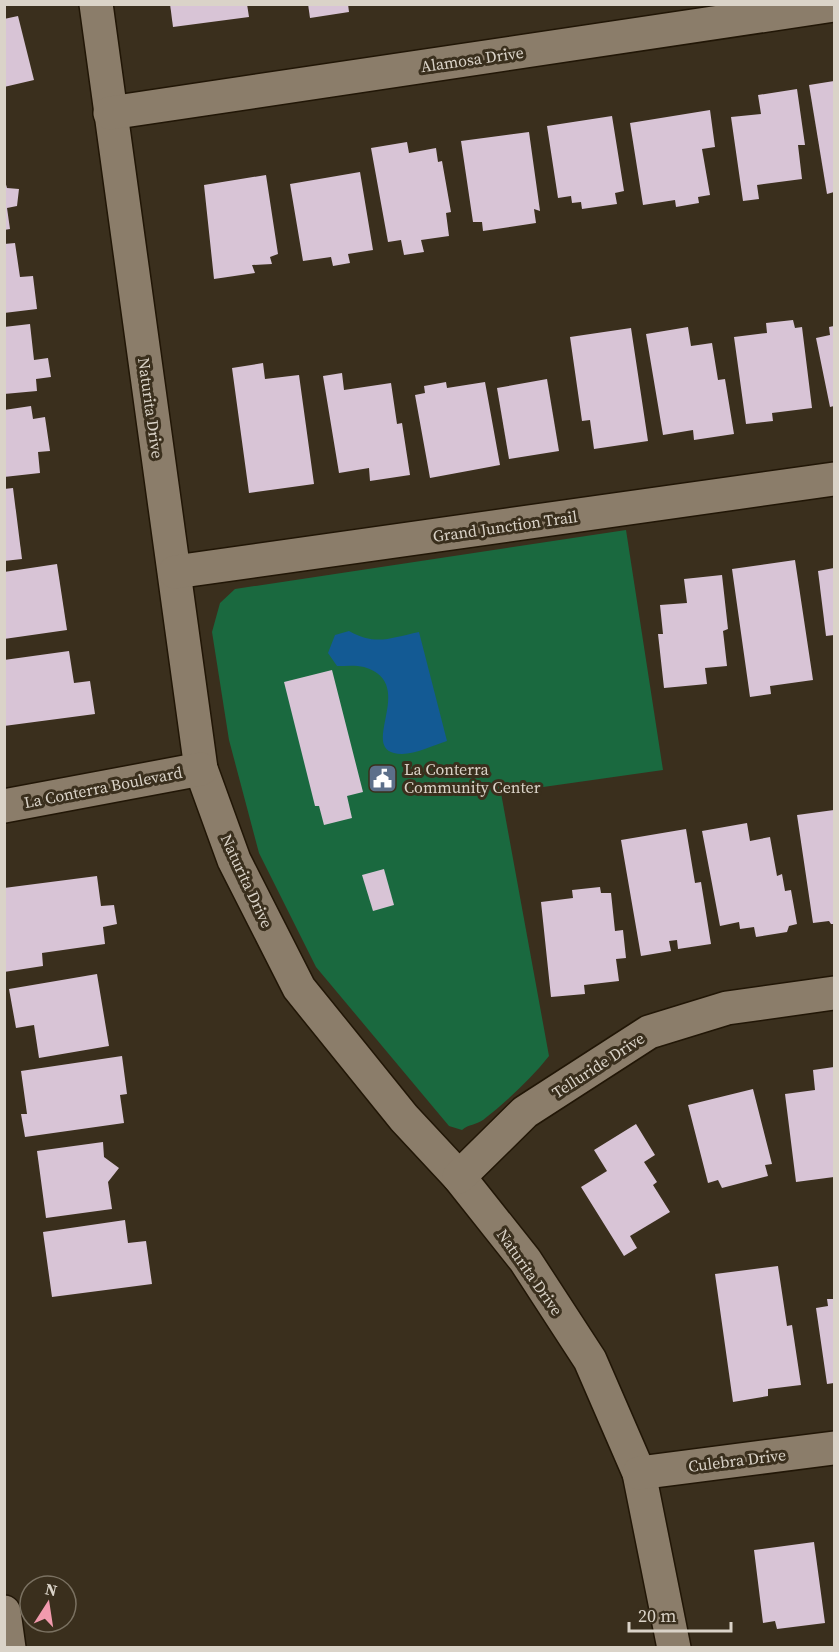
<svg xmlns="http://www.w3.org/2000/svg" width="839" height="1652" viewBox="0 0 839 1652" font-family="'Source Serif 4',serif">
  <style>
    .green { fill: #1a693f }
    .water { fill: #135a94 }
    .building { fill: #d8c4d6 }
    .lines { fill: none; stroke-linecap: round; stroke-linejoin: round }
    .minor-casing { stroke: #211606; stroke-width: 36 }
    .minor { stroke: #8b7d6a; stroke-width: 33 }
    .labels { text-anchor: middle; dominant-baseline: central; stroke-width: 6; stroke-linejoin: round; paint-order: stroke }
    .street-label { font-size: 16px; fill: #dad3c8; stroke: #3a2f1d }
    .poi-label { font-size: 16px; fill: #dad3c8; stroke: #3a2f1d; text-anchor: start }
  </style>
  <rect width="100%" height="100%" fill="#3a2f1d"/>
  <!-- green -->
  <path class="green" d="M626,530L663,770L501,793L549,1056C530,1080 507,1101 483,1120C476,1125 469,1124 462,1130L449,1126L316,967L259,853L229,740L212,632L220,603L235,589Z"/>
  <!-- water -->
  <path class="water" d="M349,631C376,646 390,638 419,632L447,741C434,745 416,754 402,754C353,753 421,684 364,667C356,665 346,666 337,666L328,653L335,635Z"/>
  <!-- building -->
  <g class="building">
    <polygon points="170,4 247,4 249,17 173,27"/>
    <polygon points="308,4 348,4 349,12 310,18"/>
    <polygon points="18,16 34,80 4,87 4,19"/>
    <polygon points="834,81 834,192 827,194 809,85"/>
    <polygon points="797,89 805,145 798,145 802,179 757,185 759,199 743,201 731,117 761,114 758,95"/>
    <polygon points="710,110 715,147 702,149 710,195 698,197 699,203 676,207 675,200 643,205 630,123"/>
    <polygon points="612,116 624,191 615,193 617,204 582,209 581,202 572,203 571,196 558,198 547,126"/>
    <polygon points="529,132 540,211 534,209 536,223 483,231 482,222 473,222 461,141"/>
    <polygon points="407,142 409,153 436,148 438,162 442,161 451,212 446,213 449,236 421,240 424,252 404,255 401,240 388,242 371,148"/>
    <polygon points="360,172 373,250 348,254 350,263 333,266 331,257 303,261 290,184"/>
    <polygon points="266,175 278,254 270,257 272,264 252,265 255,273 214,279 204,185"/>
    <polygon points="4,178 7,188 19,189 17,206 7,208 10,229 4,230"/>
    <polygon points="15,243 20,277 33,276 37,309 4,313 4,244"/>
    <polygon points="793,320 795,328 802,327 812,408 772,413 773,421 746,424 734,337 767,333 766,323"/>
    <polygon points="30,324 34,360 48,358 51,377 36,379 37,391 4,394 4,327"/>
    <polygon points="834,326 834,406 830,407 816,338 830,335 829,327"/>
    <polygon points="688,327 691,346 712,343 718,380 725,379 734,434 694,440 693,430 663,435 646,334"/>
    <polygon points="631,328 648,441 594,449 590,420 582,421 570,337"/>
    <polygon points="263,363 265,379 299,375 314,484 249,493 232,368"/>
    <polygon points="342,373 344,390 391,383 397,424 402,423 410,475 370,481 369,468 339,473 323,376"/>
    <polygon points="547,379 559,451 509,459 497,388"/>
    <polygon points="446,382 447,388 485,382 500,465 430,478 415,395 425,393 424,386"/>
    <polygon points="31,406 33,419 45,417 50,451 38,452 40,473 4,477 4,410"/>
    <polygon points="13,488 22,559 4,561 4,489"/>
    <polygon points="795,560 813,680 770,686 771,694 750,697 732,569"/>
    <polygon points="57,564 67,630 4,639 4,572"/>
    <polygon points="834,568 834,635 826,636 818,571"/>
    <polygon points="722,575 728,629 723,631 727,666 705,668 707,684 664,688 658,634 663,634 660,605 687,603 684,579"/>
    <polygon points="69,651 74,683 90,681 95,714 4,726 4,660"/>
    <polygon points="332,670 363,792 347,796 352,818 324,825 319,806 315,806 284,682"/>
    <polygon points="834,810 834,924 831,924 829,921 813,923 797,815"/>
    <polygon points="747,823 750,841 770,837 777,876 782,874 785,891 791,890 797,924 789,926 787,932 756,937 754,927 740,929 739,922 720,926 702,831"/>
    <polygon points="686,829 695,883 701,882 711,944 678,949 677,940 669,941 671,951 641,956 621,840"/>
    <polygon points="384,869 394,905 373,911 362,875"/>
    <polygon points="97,876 101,906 114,905 117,924 103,927 105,944 42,953 43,966 4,972 4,888"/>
    <polygon points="600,887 601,893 611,893 615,931 623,930 626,958 616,959 619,981 584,985 585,994 551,997 541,902 573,898 572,890"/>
    <polygon points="97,974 109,1046 39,1058 34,1025 16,1028 9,989"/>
    <polygon points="122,1056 127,1094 120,1095 124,1123 25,1137 21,1114 27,1114 21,1071"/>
    <polygon points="834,1067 834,1177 796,1182 785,1094 815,1090 813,1070"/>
    <polygon points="753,1089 772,1164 765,1165 768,1176 722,1188 718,1180 708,1183 688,1105"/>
    <polygon points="636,1124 655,1155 644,1162 657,1182 653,1185 670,1212 630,1236 637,1248 624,1256 581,1187 607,1171 594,1150"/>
    <polygon points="103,1142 104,1157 119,1168 108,1182 112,1209 46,1218 37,1151"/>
    <polygon points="125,1220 128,1243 146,1241 152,1284 52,1297 43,1232"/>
    <polygon points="778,1266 787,1326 792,1325 801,1385 768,1389 768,1396 733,1402 715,1274"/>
    <polygon points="827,1299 834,1299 834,1383 827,1384 816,1308 828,1306"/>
    <polygon points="814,1542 825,1623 777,1629 775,1621 763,1623 754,1550"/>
  </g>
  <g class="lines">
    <defs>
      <g id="minor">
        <polyline points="96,4 201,769 234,860 299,988 404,1118 459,1177 525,1260 590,1360 639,1473 674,1648"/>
        <polyline points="110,113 834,5"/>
        <polyline points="175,572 834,479"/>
        <polyline points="4,806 201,769"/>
        <polyline points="459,1177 525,1112 649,1032 727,1008 834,993"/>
        <polyline points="639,1473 834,1448"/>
        <polyline points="4,1612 9,1648"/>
      </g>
    </defs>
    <!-- minor casing -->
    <use href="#minor" class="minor-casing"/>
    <!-- minor -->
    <use href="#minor" class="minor"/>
  </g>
  <!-- icons -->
  <defs>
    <symbol id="civic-square" viewBox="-11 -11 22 22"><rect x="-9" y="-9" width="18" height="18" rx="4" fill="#5c6f8a" stroke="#3a2f1d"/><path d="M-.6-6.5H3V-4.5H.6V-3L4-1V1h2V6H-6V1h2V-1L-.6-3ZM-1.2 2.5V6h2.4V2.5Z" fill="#fff"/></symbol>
  </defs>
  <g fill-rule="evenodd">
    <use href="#civic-square" x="366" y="762" width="33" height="33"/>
  </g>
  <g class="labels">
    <!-- street labels -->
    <g class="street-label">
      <text transform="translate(472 59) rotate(-8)">Alamosa Drive</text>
      <text transform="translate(151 408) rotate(82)">Naturita Drive</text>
      <text transform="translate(505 526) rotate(-8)">Grand Junction Trail</text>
      <text transform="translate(103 787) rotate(-11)">La Conterra Boulevard</text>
      <text transform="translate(247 881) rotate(65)">Naturita Drive</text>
      <text transform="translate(598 1065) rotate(-33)">Telluride Drive</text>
      <text transform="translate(530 1272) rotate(55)">Naturita Drive</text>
      <text transform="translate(737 1460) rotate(-7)">Culebra Drive</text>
    </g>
    <!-- poi labels -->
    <g class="poi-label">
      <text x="404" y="769">La Conterra<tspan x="404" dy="18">Community Center</tspan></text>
    </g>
  </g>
  <!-- border -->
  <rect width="839" height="1652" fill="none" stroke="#dad3c8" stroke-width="12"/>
  <!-- north arrow -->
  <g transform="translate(48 1604) rotate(12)"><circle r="28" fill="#3a2f1d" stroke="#7a7161" stroke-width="1.5"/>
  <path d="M0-4.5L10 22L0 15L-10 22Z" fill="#f29aae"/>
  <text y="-9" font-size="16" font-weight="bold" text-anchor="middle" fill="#dad3c8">N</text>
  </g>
  <!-- scale -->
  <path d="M629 1622v9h102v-9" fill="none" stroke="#dad3c8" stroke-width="3"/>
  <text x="638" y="1622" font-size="18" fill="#dad3c8" stroke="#3a2f1d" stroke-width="4.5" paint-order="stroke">20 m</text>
</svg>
